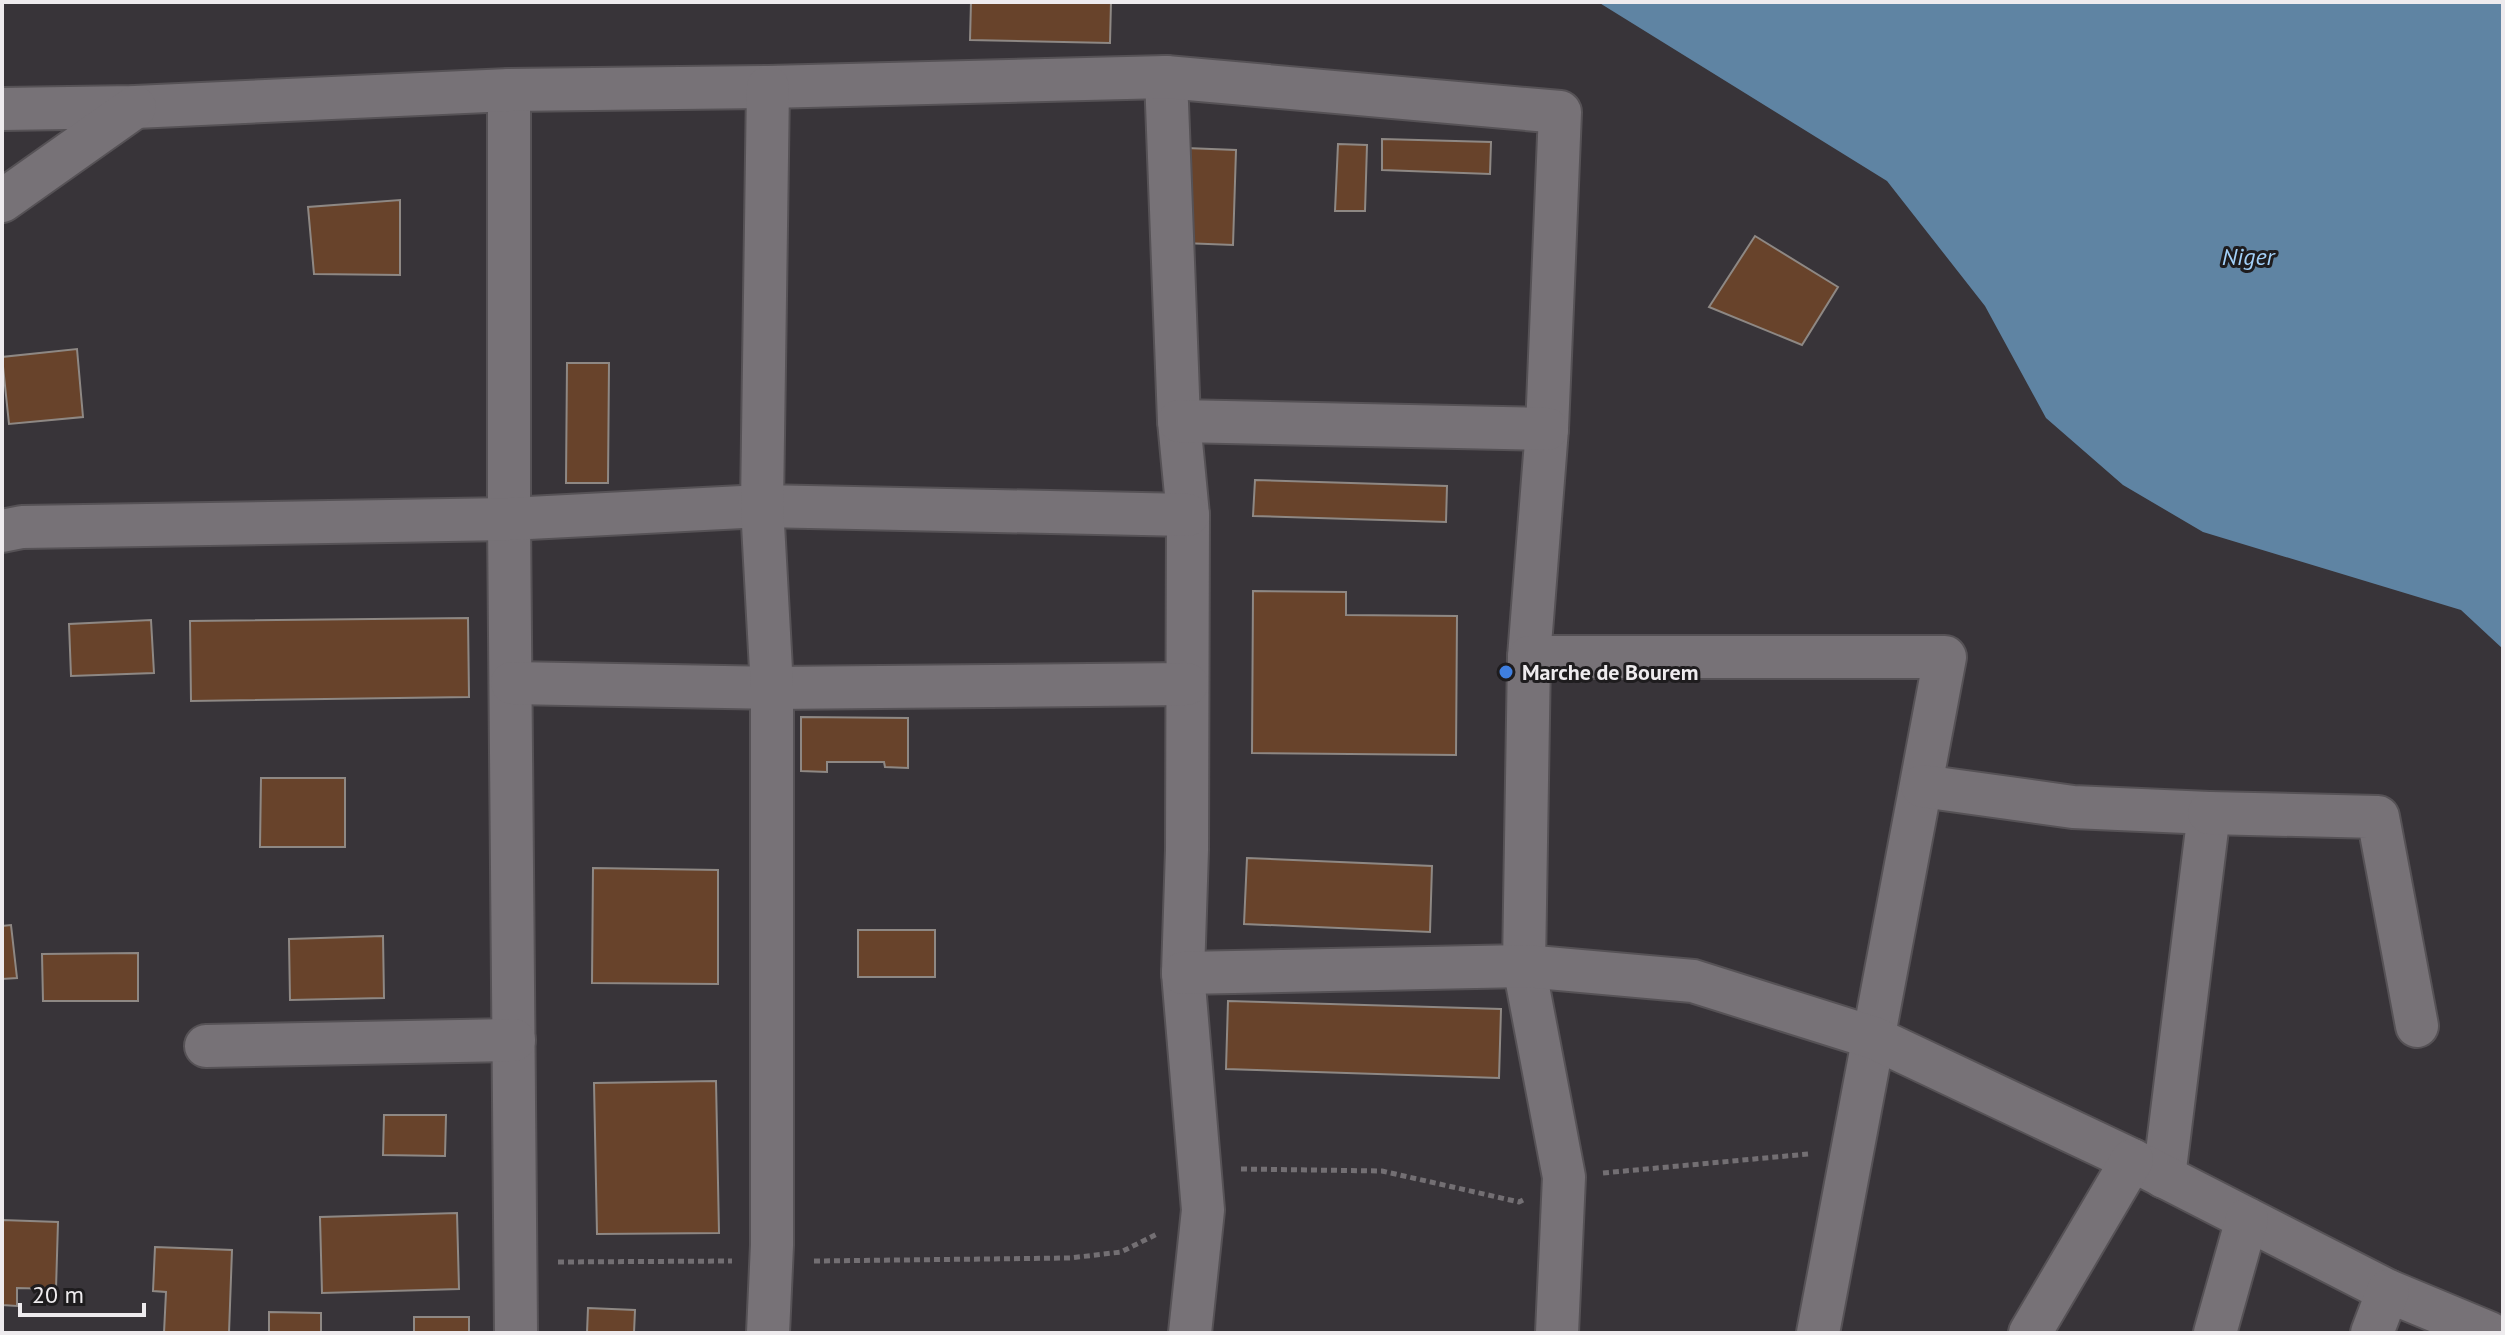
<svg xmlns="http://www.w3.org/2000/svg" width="2505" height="1335" viewBox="0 0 2505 1335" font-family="'PT Sans',sans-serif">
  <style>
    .water { fill: #5f84a3 }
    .building { fill: #68432b; stroke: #8e8884; stroke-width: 2 }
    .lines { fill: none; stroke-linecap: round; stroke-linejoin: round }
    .minor-casing { stroke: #565256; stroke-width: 46 }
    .path { stroke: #736f73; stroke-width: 5; stroke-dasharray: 6 4; stroke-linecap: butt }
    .minor { stroke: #777277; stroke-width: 42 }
    .shop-dot { fill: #3f7fe0; stroke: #1e1c1e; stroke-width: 3 }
    .labels { text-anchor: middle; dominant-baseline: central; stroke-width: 6; stroke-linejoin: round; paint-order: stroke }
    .poi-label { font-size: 22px; font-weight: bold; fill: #eeebee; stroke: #1e1c1e; text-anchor: start }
    .water-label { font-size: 24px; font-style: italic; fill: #a3d1f9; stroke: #1e1c1e }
  </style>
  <rect width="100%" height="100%" fill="#383439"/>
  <!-- water -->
  <polygon class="water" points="1598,2 2503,2 2503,649 2461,610 2203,532 2123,485 2046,418 1985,306 1887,181"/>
  <!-- building -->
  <g class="building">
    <polygon points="971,2 1111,2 1110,43 970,40"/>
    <polygon points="1382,139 1491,142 1490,174 1382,170"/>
    <polygon points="1338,144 1367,145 1365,211 1335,211"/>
    <polygon points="1186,148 1236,150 1233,245 1183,243"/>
    <polygon points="400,200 400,275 314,274 308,207"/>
    <polygon points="1755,236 1838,287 1802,345 1709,307"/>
    <polygon points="77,349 83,417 9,424 2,357"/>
    <polygon points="567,363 609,363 608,483 566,483"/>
    <polygon points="1255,480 1447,486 1446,522 1253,516"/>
    <polygon points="1253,591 1346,592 1346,615 1457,616 1456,755 1252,753"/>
    <polygon points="468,618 469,697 191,701 190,621"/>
    <polygon points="151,620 154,673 71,676 69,624"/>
    <polygon points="801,717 908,718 908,768 885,767 884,762 827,762 827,772 801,771"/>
    <polygon points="261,778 345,778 345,847 260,847"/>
    <polygon points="1247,858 1432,866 1430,932 1244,924"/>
    <polygon points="593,868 718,870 718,984 592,983"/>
    <polygon points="11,925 17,978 2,979 2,926"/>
    <rect x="858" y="930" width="77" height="47"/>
    <polygon points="383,936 384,998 290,1000 289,939"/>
    <polygon points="138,953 138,1001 43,1001 42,954"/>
    <polygon points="1228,1001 1501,1009 1499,1078 1226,1069"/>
    <polygon points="716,1081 719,1233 597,1234 594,1083"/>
    <polygon points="384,1115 446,1115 445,1156 383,1155"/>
    <polygon points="457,1213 459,1289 322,1293 320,1217"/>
    <polygon points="2,1220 58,1222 56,1289 17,1288 17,1306 2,1305"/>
    <polygon points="155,1247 232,1250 229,1333 164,1333 166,1292 153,1291"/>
    <polygon points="588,1308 635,1310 634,1333 587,1333"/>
    <polygon points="269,1312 321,1313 321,1333 269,1333"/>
    <rect x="414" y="1317" width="55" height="16"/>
  </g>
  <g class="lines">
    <defs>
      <g id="minor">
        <polyline points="1166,77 1179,421 1188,515 1187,850 1183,973 1203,1210 1190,1333"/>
        <polyline points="509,90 509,519 516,1333"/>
        <polyline points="2,109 135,107 509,90 768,87 1166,77 1560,112 1547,429 1529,657 1524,966 1564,1177 1557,1333"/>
        <polyline points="2,201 135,107"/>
        <polyline points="1179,421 1547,429"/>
        <polyline points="2,531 22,527 509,519 762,506 1188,515"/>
        <polyline points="1529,657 1945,657 1818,1333"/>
        <polyline points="512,683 772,688 1187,684"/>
        <polyline points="1922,786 2073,807 2209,813 2164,1177"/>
        <polyline points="2209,813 2378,817 2417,1026"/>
        <polyline points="1183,973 1524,966 1693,981 1874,1038 2132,1160 2388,1291 2489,1333"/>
        <polyline points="206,1046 514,1040"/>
        <polyline points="768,1333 772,1245 772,688 762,506 768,87"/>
        <polyline points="2030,1333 2132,1160"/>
        <polyline points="2215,1333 2247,1219"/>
        <polyline points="2372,1333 2388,1291"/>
      </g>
    </defs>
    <!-- minor casing -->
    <use href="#minor" class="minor-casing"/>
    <!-- path -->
    <g class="path">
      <polyline points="1241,1169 1382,1171 1519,1202 1523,1200"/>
      <polyline points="1603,1173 1808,1154"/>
      <polyline points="814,1261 1070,1258 1121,1252 1159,1233"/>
      <polyline points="558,1262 732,1261"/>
    </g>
    <!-- minor -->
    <use href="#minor" class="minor"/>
  </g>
  <!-- markers -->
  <circle class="shop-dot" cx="1506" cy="672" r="8"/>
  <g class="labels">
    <!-- poi labels -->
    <g class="poi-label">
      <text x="1522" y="672">Marche de Bourem</text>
    </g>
    <!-- water labels -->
    <g class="water-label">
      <text x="2248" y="256">Niger</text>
    </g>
  </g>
  <!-- border -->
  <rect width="2505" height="1335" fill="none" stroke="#eeebee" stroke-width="8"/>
  <!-- scale -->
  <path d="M20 1303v12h124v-12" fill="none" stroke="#eeebee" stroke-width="4"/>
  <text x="32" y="1303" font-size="24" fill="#eeebee" stroke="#1e1c1e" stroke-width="6" paint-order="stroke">20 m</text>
</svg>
